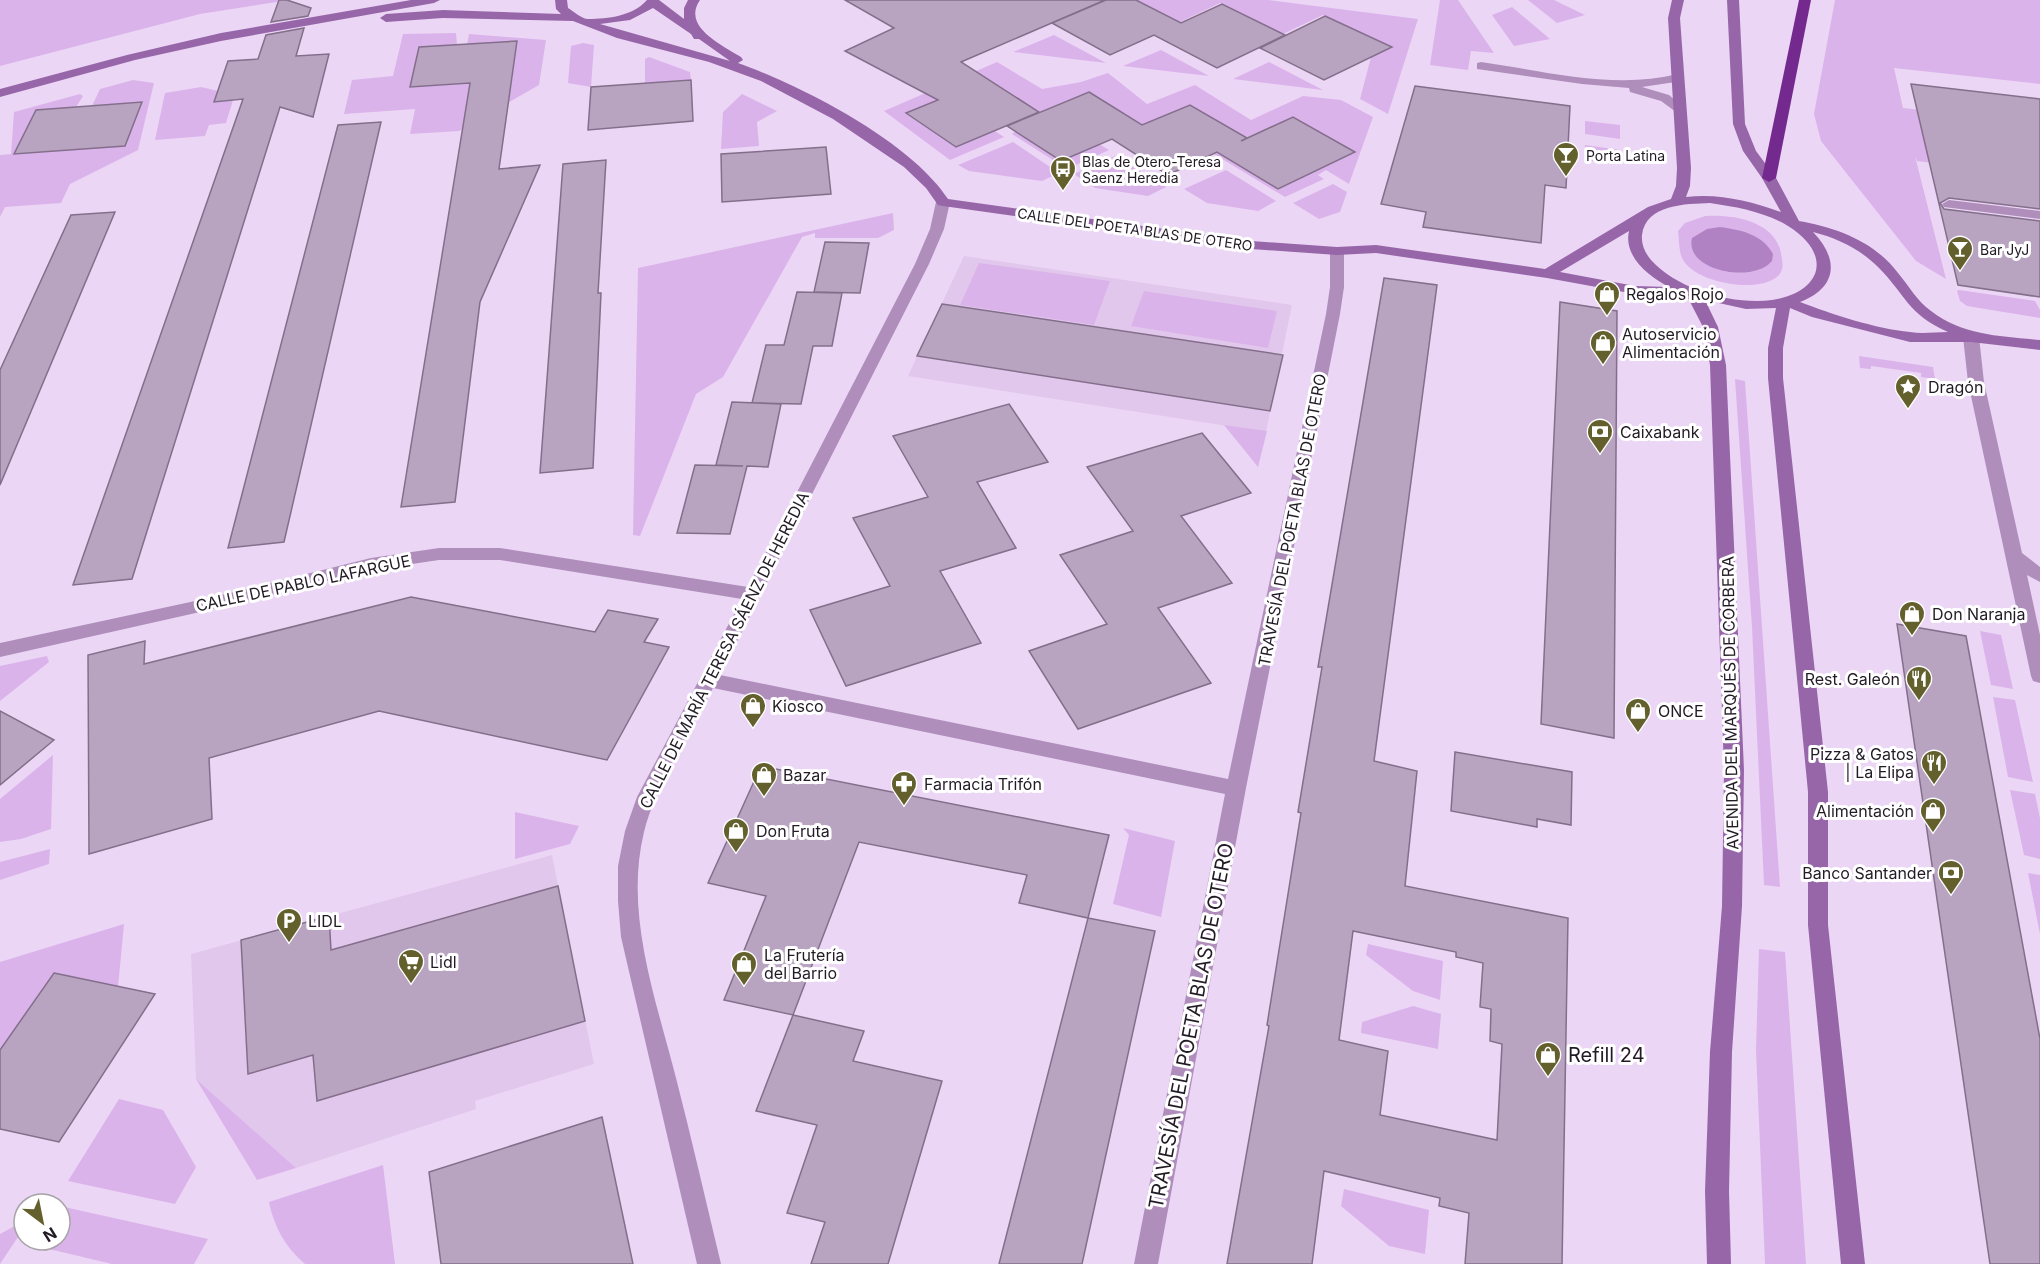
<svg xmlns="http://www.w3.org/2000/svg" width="2040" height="1264" viewBox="0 0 2040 1264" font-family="Inter,sans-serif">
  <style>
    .built { fill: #e2c7ed }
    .green { fill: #dbb3eb }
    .water { fill: #b182c3 }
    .building { fill: #b8a3c0; stroke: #836f8b; stroke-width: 1.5; fill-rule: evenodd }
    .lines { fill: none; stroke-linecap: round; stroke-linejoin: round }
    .lane { fill: #af8ebc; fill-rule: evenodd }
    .street { fill: #af8ebc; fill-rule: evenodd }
    .secondary { fill: #9766a9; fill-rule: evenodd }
    .highway { fill: #74298e; fill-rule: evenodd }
    .labels { text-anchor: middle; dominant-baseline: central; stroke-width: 6; stroke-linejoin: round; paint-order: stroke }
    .far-poi-label { font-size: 14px; fill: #221a25; stroke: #fff; text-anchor: start }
    .far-street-label { font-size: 14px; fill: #221a25; stroke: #fff }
    .poi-label { font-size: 16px; fill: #221a25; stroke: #fff; text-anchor: start }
    .street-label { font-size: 16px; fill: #221a25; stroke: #fff }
    .near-street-label { font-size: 20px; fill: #221a25; stroke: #fff }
    .near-poi-label { font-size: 20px; fill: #221a25; stroke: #fff; text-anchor: start }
  </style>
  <rect width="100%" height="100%" fill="#ecd6f5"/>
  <!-- built -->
  <g class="built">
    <polygon points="964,256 1292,305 1266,432 908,376"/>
    <polygon points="552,855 594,1064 475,1101 476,1109 296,1168 196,1079 191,954"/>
  </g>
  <!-- green -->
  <g class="green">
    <polygon points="0,0 290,0 200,14 0,66"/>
    <polygon points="1136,0 1268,0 1418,19 1388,114 1360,99 1371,57 1391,46 1323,15 1283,34 1220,3 1180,22"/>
    <polygon points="1440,0 1458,0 1494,53 1471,51 1468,70 1430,65"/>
    <polygon points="1528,0 1554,0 1585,15 1557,23"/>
    <polygon points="1835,0 2040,0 2040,84 1894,68 1903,108 2040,123 2040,177 1917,161 1915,156 1946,279 1916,261 1821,141 1814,114"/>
    <polygon points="1512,7 1550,39 1514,46 1492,15"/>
    <polygon points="456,33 457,45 411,87 512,81 517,41 467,45 469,34 546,40 539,85 459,131 410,134 415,109 344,114 352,80 393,76 403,34"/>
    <polygon points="1054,35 1106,63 1013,52"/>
    <polygon points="583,43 594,45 591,87 568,83 571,46"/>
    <polygon points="1161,50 1209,76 1123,66"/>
    <polygon points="649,57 690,72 691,80 645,83 645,59"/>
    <polygon points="997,62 1042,89 1081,82 1108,73 1147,104 1195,85 1251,120 1303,96 1341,100 1373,117 1349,184 1326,170 1318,175 1324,179 1285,197 1214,154 1217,152 1278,189 1354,152 1247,138 1190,105 1143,125 1089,92 1040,112 988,79 907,113 956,147 995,131 1004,137 950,160 884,111"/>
    <polygon points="1269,62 1323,90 1233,79"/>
    <polygon points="133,80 154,83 138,150 70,184 61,203 5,207 0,217 0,155 11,154 14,112 80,94 83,96 76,107 15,154 125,146 92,106 100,89"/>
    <polygon points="201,87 218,91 233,100 226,123 209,125 205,136 155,140 165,93"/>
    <polygon points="742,94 777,111 757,122 759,146 721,149 723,112"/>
    <polygon points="1585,121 1620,125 1620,139 1585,134"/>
    <polygon points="1016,131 1099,144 1109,150 1067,169 1012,134"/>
    <polygon points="1013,142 1059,173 1042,181 969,171 958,165"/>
    <polygon points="1585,145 1620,150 1621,161 1618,164 1584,160"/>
    <polygon points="1115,156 1166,187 1148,196 1095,188 1074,174"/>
    <polygon points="1226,170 1276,201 1258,211 1207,203 1184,189"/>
    <polygon points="1333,184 1347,192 1340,212 1319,219 1293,203"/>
    <polygon points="893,213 894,230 878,238 815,238 815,233 802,237 723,377 696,394 640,536 633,535 638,268"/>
    <path d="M1705,216C1733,214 1775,221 1781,253C1782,261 1785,268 1779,275C1760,295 1693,283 1682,258C1679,251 1679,239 1678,231L1685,223Z"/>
    <polygon points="979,263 1110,281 1094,325 960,305"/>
    <polygon points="1959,290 2035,301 2040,310 2040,318 1967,306 1960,301 1957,291"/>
    <polygon points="1144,291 1277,311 1268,348 1131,326"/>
    <polygon points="1859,356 1933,367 1935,379 1921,377 1921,373 1871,366 1871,369 1860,368"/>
    <polygon points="1735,379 1745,381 1780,887 1764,885 1752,627"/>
    <polygon points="1224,425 1267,431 1258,467"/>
    <polygon points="1980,631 2001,635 2013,689 1991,685"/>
    <polygon points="47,656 49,662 0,701 0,666"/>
    <polygon points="1993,697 2015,700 2033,782 2008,777"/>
    <polygon points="53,755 51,829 21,839 0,842 0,799"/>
    <polygon points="2010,790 2035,794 2040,818 2040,859 2024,855"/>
    <polygon points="515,812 579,826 570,844 515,859"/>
    <polygon points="1123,828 1175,841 1161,917 1113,904 1129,835"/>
    <polygon points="50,849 49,864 0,880 0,862"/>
    <polygon points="2028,873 2040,875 2040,934"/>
    <polygon points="124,924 118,987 54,973 0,1050 0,962"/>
    <polygon points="1368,944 1443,961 1440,1000 1413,991 1366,955"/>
    <polygon points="1759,949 1785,952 1806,1264 1765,1264 1756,1050"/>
    <polygon points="1413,1006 1441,1014 1438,1049 1361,1033 1362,1022"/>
    <polygon points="196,1079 296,1168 257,1180"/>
    <polygon points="119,1099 163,1110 196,1167 175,1204 68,1181"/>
    <path d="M383,1165L395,1264H305C285,1247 274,1227 269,1202Z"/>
    <polygon points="1344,1189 1429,1210 1425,1254 1389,1246 1341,1206"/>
    <polygon points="60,1206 208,1239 194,1264 112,1264 28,1244 31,1240 60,1240"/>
    <polygon points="24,1221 24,1228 0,1264 0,1234"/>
  </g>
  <!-- water -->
  <path class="water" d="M1720,227C1741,230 1762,234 1773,254L1772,261C1753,284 1684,271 1692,238L1707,229Z"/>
  <!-- building -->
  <g class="building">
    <polygon points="279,0 287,0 311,8 308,16 271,22"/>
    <polygon points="845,0 1105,0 961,62 1039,112 956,147 906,113 938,100 845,51 894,28"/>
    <polygon points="1106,0 1136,0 1181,23 1222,4 1285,35 1217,68 1154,35 1110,55 1052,23"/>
    <polygon points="1325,16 1392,47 1324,80 1260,48"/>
    <polygon points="304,28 296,56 329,54 313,117 280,107 132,579 73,585 243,99 214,102 228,61 258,59 266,35"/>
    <polygon points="517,41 499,169 540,165 480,302 455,502 401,507 470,83 410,87 419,47"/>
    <polygon points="691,80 693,121 588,130 591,87"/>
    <polygon points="1911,84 2040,99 2040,209 1949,198 1940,203 1944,209 2040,221 2040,297 1958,285"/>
    <polygon points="1415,86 1570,106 1566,188 1545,185 1541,243 1423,227 1426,212 1381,204"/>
    <polygon points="1089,92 1142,125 1190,105 1247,138 1241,141 1293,117 1355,152 1278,189 1217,152 1168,175 1112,139 1061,161 1007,126"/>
    <polygon points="142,102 125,146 14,154 36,110"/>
    <polygon points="381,122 284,542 228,548 338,125"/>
    <polygon points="826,147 831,194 722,202 721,154"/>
    <polygon points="606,160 598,293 601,293 593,468 540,473 563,164"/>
    <polygon points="115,212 0,485 0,370 71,215"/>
    <polygon points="825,242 869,243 860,293 814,292"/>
    <path d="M1384,278L1437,285L1374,761L1417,771L1405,886L1568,918L1562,1264H1465L1469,1213L1439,1206L1440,1198L1324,1171L1312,1264H1227L1269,1026L1267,1025L1301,813L1298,812L1322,667H1318ZM1353,931L1456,952V957L1483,963L1480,1007L1491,1009L1490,1041L1502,1044L1497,1140L1380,1115L1388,1051L1339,1040Z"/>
    <polygon points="797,292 842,293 832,346 813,346 801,404 752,403 766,345 784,345"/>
    <polygon points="1560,302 1617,311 1614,738 1541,724"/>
    <polygon points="942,304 1283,355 1270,411 917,356"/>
    <polygon points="732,402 781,404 768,467 747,466 730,534 677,533 695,465 743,466 716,465"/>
    <polygon points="1009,404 1048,462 977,482 1016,548 940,571 981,643 846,686 810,610 890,586 853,518 928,497 893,436"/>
    <polygon points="1202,433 1251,493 1181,516 1232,583 1158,608 1211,683 1078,729 1029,651 1107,624 1060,555 1133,531 1087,467"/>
    <polygon points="411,597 595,632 608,610 658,619 644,642 669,647 607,760 379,711 209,758 212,819 89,854 88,655 145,641 144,664"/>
    <polygon points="1897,624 1966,636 2040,1039 2040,1264 1990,1264"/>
    <polygon points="0,711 54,740 0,785"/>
    <polygon points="1455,752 1572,772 1571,825 1537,819 1537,827 1451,811"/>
    <polygon points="761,766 1109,835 1088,918 1019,903 1027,875 859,842 793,1015 724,1000 766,896 708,883"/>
    <polygon points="558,886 585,1021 317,1101 313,1055 248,1074 241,940 329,916 331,950"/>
    <polygon points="1088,918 1155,931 1082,1264 999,1264"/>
    <polygon points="54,973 155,994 59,1142 0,1129 0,1050"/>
    <polygon points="793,1015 864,1031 853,1061 942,1081 888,1264 811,1264 825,1222 787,1213 817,1125 756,1111"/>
    <polygon points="602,1117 633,1264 441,1264 429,1172"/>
  </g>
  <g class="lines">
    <!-- lane -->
    <path class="lane" d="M1481,62C1545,71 1614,90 1678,74L1684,78L1682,81L1642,87L1669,95L1686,109L1684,112H1676L1661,101L1630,92L1629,88L1582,84L1477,69V63Z"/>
    <!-- street -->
    <g class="street">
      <path d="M943,198L950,202L944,229L929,264L720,675L1228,779L1326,314L1330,287V251L1337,247L1344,251V287L1340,314L1246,788L1158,1264H1134L1225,794L713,688C691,730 655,787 644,832C624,914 656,999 676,1078C692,1140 706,1202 721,1264H697L621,937L618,901V866L625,831L637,797L742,599L500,560H439L371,570L209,610L0,657V643L209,598L371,558L439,548H500L748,587L915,264L930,229L936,202Z"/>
      <polygon points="1949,200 2040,211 2040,219 1944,207 1942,204"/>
      <polygon points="1971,332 1979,337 1984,382 2022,553 2040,567 2040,582 2027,575 2040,635 2040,683 2033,681 2031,676 1968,382 1963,337"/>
    </g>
    <!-- secondary -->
    <g class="secondary">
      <polygon points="411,0 440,0 434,3 221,41 135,60 0,97 0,89 127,55 221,33"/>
      <path d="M555,0H567L568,8C573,11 582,19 588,19C608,19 633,16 647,0H659L684,19V8L688,0H700C681,27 724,46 741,57L743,60L738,63C802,86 910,141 948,199L1251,241L1337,247L1376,245L1545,269L1648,207L1671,199L1676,186L1677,168L1668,18L1672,0H1684L1680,18L1691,168L1690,186L1686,197C1719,193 1750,201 1781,212L1762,178L1743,151L1733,124L1727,0H1739L1745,124L1756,151L1776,178L1799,221C1837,228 1874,241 1898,273C1909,286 1917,301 1931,311C1964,336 2001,336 2040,340V350L1971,342H1910L1812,317L1790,308L1783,348V378L1828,792V925L1865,1264H1841L1808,925V792L1768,378V348L1776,308L1746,309L1705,300L1718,327L1726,365L1744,770L1742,906L1732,1052L1729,1191L1731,1264H1707L1705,1191L1710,1052L1722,906L1724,770L1710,365L1703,327L1687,296L1635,294L1547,278L1376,253L1337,255L1251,249L943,206L938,205L926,188L904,167L833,119L761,81L709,62L617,38L573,21L443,18L386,22L380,18L386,14L443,10L561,14L556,9ZM653,8L691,34L694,39H699L730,61L600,24L630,20ZM1710,203C1737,207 1765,212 1788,226C1833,254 1823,292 1772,300C1733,305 1678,290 1651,260C1645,253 1641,244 1642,235C1646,204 1686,204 1710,203ZM1629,231C1623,257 1650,277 1669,287L1635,286L1560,272ZM1813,232C1837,238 1860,249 1878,267C1907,296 1906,313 1948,332C1935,332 1922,334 1910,332C1877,329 1831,314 1800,302C1838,287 1839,259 1813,232Z"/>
    </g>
    <!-- highway -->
    <polygon class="highway" points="1799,0 1811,0 1776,178 1769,182 1762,178"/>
  </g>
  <!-- icons -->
  <defs>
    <symbol id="bar-pin" viewBox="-11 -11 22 30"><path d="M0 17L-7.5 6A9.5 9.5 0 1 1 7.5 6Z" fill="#63602d" stroke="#fff"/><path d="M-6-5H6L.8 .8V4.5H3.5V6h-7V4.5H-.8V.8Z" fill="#fff"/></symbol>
    <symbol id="bus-pin" viewBox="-11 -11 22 30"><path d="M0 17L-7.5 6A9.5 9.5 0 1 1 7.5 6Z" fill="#63602d" stroke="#fff"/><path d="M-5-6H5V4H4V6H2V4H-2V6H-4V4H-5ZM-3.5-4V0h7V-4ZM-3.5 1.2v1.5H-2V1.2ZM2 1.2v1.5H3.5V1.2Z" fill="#fff"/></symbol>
    <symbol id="shop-pin" viewBox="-11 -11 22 30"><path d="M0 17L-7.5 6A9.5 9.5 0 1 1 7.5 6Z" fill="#63602d" stroke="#fff"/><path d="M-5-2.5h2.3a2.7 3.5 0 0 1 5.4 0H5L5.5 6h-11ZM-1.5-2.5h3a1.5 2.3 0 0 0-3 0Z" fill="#fff"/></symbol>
    <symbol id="sight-pin" viewBox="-11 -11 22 30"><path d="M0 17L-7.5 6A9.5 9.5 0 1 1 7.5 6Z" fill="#63602d" stroke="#fff"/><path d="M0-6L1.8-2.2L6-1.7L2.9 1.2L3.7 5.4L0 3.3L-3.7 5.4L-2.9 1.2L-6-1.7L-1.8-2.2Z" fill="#fff"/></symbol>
    <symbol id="bank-pin" viewBox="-11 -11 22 30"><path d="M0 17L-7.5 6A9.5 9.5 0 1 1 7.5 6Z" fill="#63602d" stroke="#fff"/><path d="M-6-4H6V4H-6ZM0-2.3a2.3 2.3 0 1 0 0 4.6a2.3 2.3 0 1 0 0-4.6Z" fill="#fff"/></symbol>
    <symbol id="restaurant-pin" viewBox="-11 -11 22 30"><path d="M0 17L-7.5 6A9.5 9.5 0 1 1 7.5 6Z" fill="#63602d" stroke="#fff"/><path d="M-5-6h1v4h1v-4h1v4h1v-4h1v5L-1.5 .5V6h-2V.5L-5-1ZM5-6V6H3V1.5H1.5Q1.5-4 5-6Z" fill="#fff"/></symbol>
    <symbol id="pharmacy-pin" viewBox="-11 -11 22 30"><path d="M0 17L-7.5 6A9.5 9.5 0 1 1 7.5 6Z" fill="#63602d" stroke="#fff"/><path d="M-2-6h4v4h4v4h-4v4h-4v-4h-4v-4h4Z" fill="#fff"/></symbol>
    <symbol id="parking-pin" viewBox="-11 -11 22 30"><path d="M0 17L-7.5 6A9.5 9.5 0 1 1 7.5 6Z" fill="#63602d" stroke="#fff"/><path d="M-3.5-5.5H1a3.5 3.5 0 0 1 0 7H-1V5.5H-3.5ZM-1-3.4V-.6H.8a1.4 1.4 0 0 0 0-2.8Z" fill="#fff"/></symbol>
    <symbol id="supermarket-pin" viewBox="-11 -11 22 30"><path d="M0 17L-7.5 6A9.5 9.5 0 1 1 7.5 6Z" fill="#63602d" stroke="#fff"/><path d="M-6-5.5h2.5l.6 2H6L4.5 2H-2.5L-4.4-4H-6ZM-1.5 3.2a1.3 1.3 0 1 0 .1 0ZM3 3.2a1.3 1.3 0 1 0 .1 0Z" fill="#fff"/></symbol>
  </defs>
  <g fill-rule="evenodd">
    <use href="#bar-pin" x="1551" y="140" width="30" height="40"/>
    <use href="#bus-pin" x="1048" y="154" width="30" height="40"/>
    <use href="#bar-pin" x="1945" y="234" width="30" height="40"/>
    <use href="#shop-pin" x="1592" y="279" width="30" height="40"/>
    <use href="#shop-pin" x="1588" y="328" width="30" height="40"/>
    <use href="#sight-pin" x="1893" y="372" width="30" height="40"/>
    <use href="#bank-pin" x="1585" y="417" width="30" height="40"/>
    <use href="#shop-pin" x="1897" y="599" width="30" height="40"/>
    <use href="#restaurant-pin" x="1904" y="664" width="30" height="40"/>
    <use href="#shop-pin" x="738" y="691" width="30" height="40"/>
    <use href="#shop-pin" x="1623" y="696" width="30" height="40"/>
    <use href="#restaurant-pin" x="1919" y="748" width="30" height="40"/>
    <use href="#shop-pin" x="749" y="760" width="30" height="40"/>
    <use href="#pharmacy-pin" x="889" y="769" width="30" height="40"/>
    <use href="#shop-pin" x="1918" y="796" width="30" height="40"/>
    <use href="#shop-pin" x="721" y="816" width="30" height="40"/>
    <use href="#bank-pin" x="1936" y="858" width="30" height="40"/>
    <use href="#parking-pin" x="274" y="906" width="30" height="40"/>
    <use href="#supermarket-pin" x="396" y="947" width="30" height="40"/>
    <use href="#shop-pin" x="729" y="949" width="30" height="40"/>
    <use href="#shop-pin" x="1533" y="1040" width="30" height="40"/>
  </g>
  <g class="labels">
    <!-- far-poi labels -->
    <g class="far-poi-label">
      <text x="1586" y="155">Porta Latina</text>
      <text x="1082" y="161">Blas de Otero-Teresa<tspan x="1082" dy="16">Saenz Heredia</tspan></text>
      <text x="1980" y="249">Bar JyJ</text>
    </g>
    <!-- far-street labels -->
    <g class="far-street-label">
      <text transform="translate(1135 229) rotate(8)">CALLE DEL POETA BLAS DE OTERO</text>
    </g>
    <!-- poi labels -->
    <g class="poi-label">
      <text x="1626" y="294">Regalos Rojo</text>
      <text x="1622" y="334">Autoservicio<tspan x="1622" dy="18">Alimentación</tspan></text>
      <text x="1928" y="387">Dragón</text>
      <text x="1620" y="432">Caixabank</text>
      <text x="1932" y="614">Don Naranja</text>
      <text x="1900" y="679" text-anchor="end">Rest. Galeón</text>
      <text x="772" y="706">Kiosco</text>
      <text x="1658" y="711">ONCE</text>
      <text x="1914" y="754" text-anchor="end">Pizza &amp; Gatos<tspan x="1914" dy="18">| La Elipa</tspan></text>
      <text x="783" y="775">Bazar</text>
      <text x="924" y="784">Farmacia Trifón</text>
      <text x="1914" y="811" text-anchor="end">Alimentación</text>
      <text x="756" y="831">Don Fruta</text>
      <text x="1932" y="873" text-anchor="end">Banco Santander</text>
      <text x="308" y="921">LIDL</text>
      <text x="764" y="955">La Frutería<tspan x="764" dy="18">del Barrio</tspan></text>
      <text x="430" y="962">Lidl</text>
    </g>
    <!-- street labels -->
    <g class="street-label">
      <text transform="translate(1292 520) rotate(-79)">TRAVESÍA DEL POETA BLAS DE OTERO</text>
      <text transform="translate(303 583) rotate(-12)">CALLE DE PABLO LAFARGUE</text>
      <text transform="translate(724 650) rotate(-63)">CALLE DE MARÍA TERESA SÁENZ DE HEREDIA</text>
      <text transform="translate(1730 703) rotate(-91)">AVENIDA DEL MARQUÉS DE CORBERA</text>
    </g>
    <!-- near-street labels -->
    <g class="near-street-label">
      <text transform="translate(1191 1026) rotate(-79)">TRAVESÍA DEL POETA BLAS DE OTERO</text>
    </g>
    <!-- near-poi labels -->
    <g class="near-poi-label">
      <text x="1568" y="1055">Refill 24</text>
    </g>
  </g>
  <!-- north arrow -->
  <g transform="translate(42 1222) rotate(148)"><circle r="28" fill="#ffffff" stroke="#a7a3a8" stroke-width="1.5"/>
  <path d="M0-4.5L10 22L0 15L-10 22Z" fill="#63602d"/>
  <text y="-9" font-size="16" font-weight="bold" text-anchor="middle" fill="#221a25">N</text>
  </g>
</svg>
